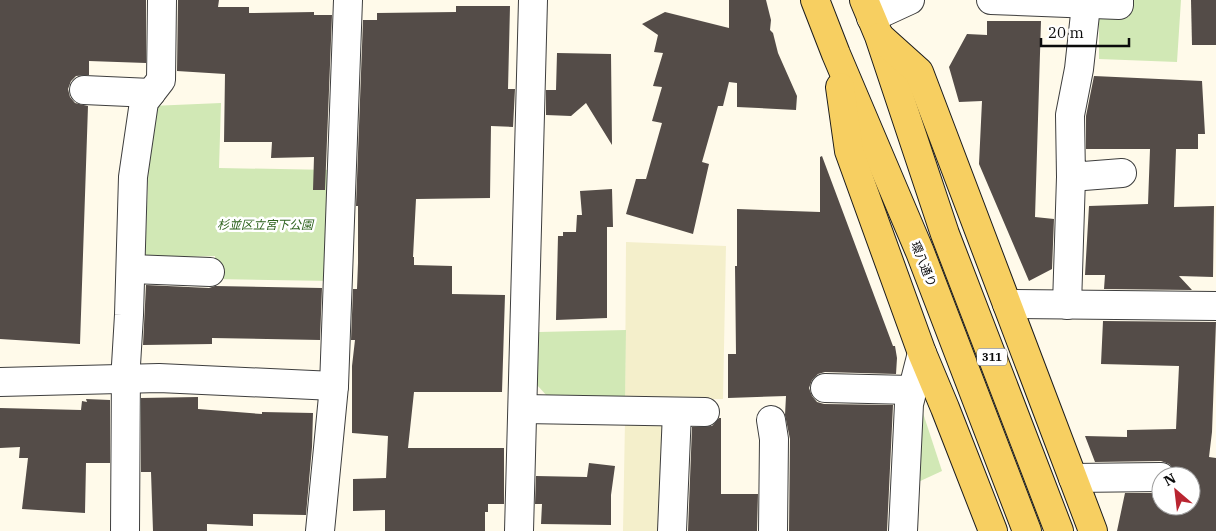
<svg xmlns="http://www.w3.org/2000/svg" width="1216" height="531" viewBox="0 0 1216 531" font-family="'IBM Plex Serif','Noto Sans JP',serif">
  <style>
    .farmland { fill: #f4efcb }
    .green { fill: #d1e8b5 }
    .building { fill: #544c48 }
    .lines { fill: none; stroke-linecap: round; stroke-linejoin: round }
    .minor-casing { stroke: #3e3e3e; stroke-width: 30 }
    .major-casing { stroke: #1c1c1c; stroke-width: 30 }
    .minor { stroke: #fff; stroke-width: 28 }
    .major { stroke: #f7cf61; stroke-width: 28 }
    .labels { text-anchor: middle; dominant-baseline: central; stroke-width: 5; stroke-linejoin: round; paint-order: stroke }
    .shield { fill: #fff; stroke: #545454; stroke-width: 1 }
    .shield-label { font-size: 11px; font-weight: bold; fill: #0b0b0b }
    .park-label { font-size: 12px; font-style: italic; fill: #2d621d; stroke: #fff }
    .street-label { font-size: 12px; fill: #0b0b0b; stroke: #fff }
  </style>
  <rect width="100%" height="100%" fill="#fffaea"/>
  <!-- farmland -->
  <g class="farmland">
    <polygon points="626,242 726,246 723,399 625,400"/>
    <polygon points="625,421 664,421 665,531 623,531"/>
  </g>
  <!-- green -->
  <g class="green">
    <polygon points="1129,0 1181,0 1177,62 1099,59 1099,16 1129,17"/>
    <polygon points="221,103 219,168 332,170 331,281 215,279 215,256 145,258 151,106"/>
    <polygon points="626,330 625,400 548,397 537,385 539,332"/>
    <polygon points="922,410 942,471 916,483"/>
  </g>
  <!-- building -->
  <g class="building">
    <polygon points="0,0 146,0 146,63 89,61 89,75 76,76 71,81 68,89 70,97 75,103 88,106 80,344 0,339"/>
    <polygon points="178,0 219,0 218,7 249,7 249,13 314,12 314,15 332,15 325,190 313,190 314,157 271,158 272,142 224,142 225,74 177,71"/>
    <polygon points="729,0 766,0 771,20 770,30 773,33 778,53 797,96 796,110 737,107 737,83 729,82 723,106 718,106 702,162 709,164 693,234 626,214 636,179 646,179 662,123 652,121 662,87 653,86 663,53 654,52 658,35 642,24 665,12 729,28"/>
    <polygon points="1191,0 1216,0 1216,45 1192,45"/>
    <polygon points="456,6 510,6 508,89 515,89 513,127 491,126 490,198 416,199 413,257 414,257 414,265 452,266 452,294 505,295 502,392 414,392 408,448 504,448 504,504 488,504 488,512 485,512 485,531 385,531 385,510 353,511 353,479 386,478 388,436 352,433 352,366 355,340 351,340 353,289 357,289 358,263 358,206 356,206 363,20 377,20 377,13 456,12"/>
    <polygon points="987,21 1041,21 1035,217 1054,219 1052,269 1029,281 979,164 982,101 959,102 949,67 967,34 987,35"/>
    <polygon points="557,53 611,54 612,145 586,103 571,116 546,115 546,90 556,90"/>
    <polygon points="1094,76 1202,81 1205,134 1198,134 1198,149 1176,149 1174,207 1214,206 1213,277 1179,276 1192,290 1104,289 1105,275 1085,275 1089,206 1148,204 1150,149 1086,149 1086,116"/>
    <polygon points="822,156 893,346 895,346 897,358 896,374 825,372 818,374 812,380 809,388 812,396 817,402 824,404 893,405 887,531 789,531 790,439 785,415 786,396 728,398 728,354 736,354 735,266 737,266 737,209 820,212 820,157"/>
    <polygon points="612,189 613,227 607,227 607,318 556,320 558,236 563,236 563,232 576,232 577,215 582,215 580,191"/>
    <polygon points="146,285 209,288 215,286 322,288 320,340 212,338 212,344 143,345"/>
    <polygon points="1103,321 1216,322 1212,432 1209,457 1216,458 1216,531 1117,531 1125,493 1161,493 1161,506 1191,506 1191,476 1176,476 1174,469 1169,464 1161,461 1095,462 1085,436 1127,437 1127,430 1176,429 1179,366 1101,364"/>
    <polygon points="198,397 198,409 262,414 262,412 313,413 312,447 306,515 253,514 253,526 207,524 207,531 153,531 151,472 141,472 141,398"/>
    <polygon points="86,399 110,400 110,463 86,463 85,513 22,509 28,458 19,458 20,447 0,448 0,408 81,410 82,401 87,402"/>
    <polygon points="719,418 721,418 721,494 758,494 757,531 688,531 692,427 712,426"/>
    <polygon points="589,463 615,466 611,495 611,525 541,524 542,504 535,504 536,476 587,477"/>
  </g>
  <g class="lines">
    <defs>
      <g id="minor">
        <polyline points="991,0 1119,5 1119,0"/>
        <polyline points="1086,5 1079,69 1070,115 1071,177 1122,173"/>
        <polyline points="871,18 910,0"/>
        <polyline points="84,90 151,93"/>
        <polyline points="131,269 210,272"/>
        <polyline points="1007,304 1216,306"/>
        <polyline points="1067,305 1071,177"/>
        <polyline points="0,382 159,378 334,386"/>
        <polyline points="825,388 912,390"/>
        <polyline points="523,409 705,412"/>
        <polyline points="771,420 774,439 773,531"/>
        <polyline points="1073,478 1161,477"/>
        <polyline points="125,531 126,365 129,315 133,177 144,102 161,80 162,0"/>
        <polyline points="320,531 334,386 348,0"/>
        <polyline points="519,531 533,0"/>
        <polyline points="672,531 677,412"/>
        <polyline points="903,531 909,404 922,353"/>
      </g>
      <g id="major">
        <polyline points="815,0 836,54 920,252 1027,531"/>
        <polyline points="864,0 879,36 945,234 1059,531"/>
        <polyline points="880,37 919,72 1093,531"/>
        <polyline points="840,87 849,151 922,353 945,408 993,531"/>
      </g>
    </defs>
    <!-- minor casing -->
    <use href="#minor" class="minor-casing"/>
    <!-- major casing -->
    <use href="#major" class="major-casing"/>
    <!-- minor -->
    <use href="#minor" class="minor"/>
    <!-- major -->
    <use href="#major" class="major"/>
  </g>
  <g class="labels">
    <!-- shield labels -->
    <rect class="shield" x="977" y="348.5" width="30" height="17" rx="4"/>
    <g class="shield-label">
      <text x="992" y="357">311</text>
    </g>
    <!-- park labels -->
    <g class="park-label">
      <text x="265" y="224">杉並区立宮下公園</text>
    </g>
    <!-- street labels -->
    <g class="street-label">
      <text transform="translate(924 264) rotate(68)">環八通り</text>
    </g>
  </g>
  <!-- north arrow -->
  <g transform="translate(1176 491) rotate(332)"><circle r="24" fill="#ffffff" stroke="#9d9d9d"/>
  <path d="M0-4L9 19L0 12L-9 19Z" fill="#b92531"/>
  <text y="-8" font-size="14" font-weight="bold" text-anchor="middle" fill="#0b0b0b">N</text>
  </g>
  <!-- scale -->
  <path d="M1041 38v8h88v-8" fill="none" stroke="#0b0b0b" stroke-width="2.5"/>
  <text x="1048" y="38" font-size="15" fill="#0b0b0b" stroke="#ffffff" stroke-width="4" paint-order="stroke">20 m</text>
</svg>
